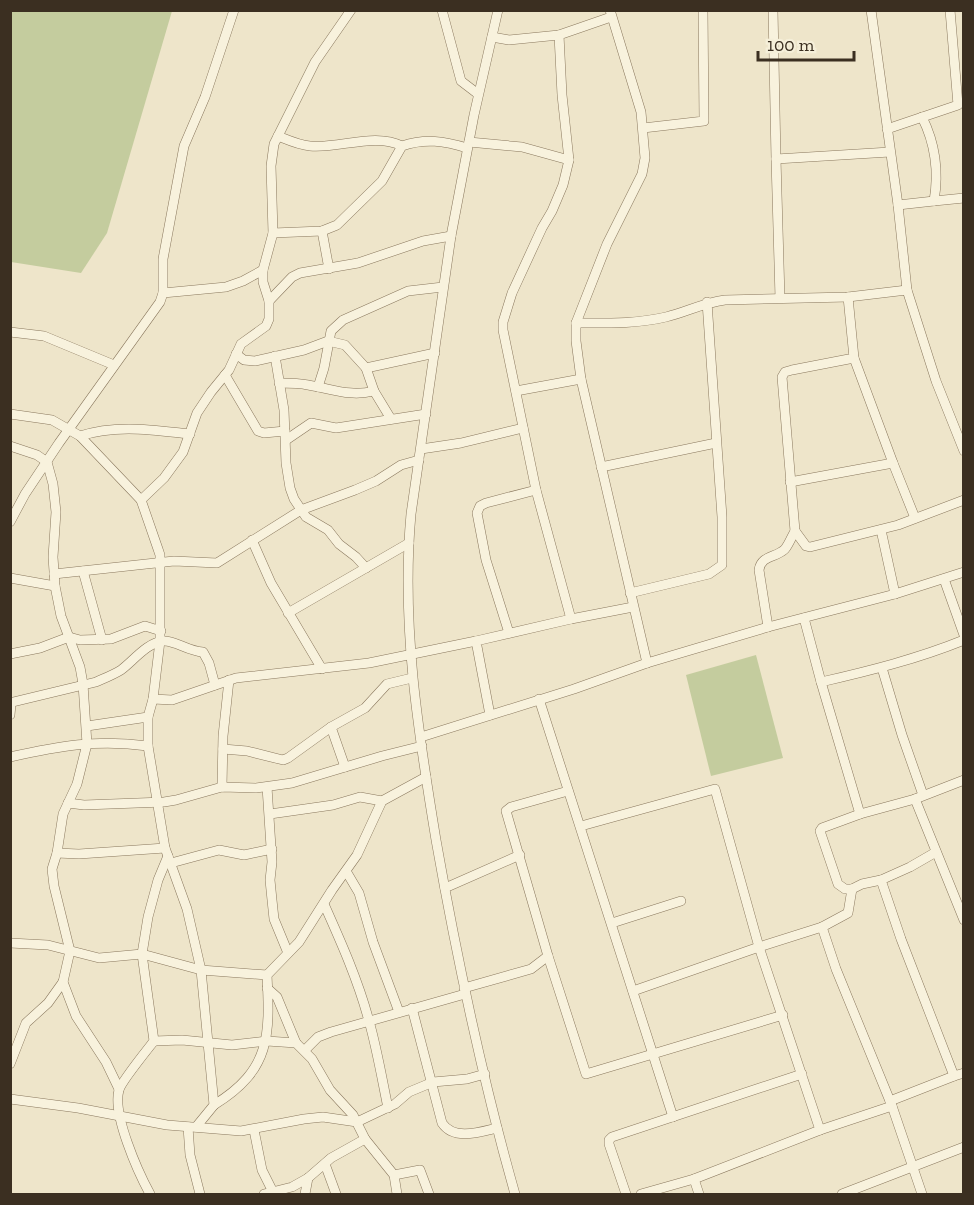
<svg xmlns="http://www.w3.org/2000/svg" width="974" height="1205" viewBox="0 0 974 1205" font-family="'Zilla Slab',serif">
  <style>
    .green { fill: #c4cc9e }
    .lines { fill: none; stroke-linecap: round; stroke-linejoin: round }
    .minor-casing { stroke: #8a785e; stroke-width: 10 }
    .minor { stroke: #f8f2dd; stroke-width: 9 }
  </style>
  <rect width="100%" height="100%" fill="#eee5ca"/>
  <!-- green -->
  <g class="green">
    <polygon points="10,11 172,11 107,233 81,273 11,262"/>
    <polygon points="756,655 783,758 711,776 686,675"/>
  </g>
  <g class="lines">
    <defs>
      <g id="minor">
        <polyline points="442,10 461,81 478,94"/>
        <path d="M498,10L474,115L451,236L411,514C401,624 418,731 436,840C457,959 482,1078 515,1194"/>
        <polyline points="610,10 641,112 645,158 642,174 607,244 576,323 576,341 581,379 647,663"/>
        <polyline points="773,10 776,159 890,152"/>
        <polyline points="871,10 898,205 907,290 936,381 964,451"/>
        <polyline points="492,37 509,40 559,35"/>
        <polyline points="643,128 704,121 703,10"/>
        <polyline points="887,129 958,105 950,10"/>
        <path d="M278,136C288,140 299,145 310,146C339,149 375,132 402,146"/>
        <polyline points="469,142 522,147 569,160"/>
        <polyline points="776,159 780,298"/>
        <polyline points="934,201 964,198"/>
        <path d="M898,205L934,201C939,172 935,143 922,117"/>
        <polyline points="322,231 329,269"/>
        <path d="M273,233L322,231L337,225L382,181L402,146C425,138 445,141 467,148"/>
        <polyline points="163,293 226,287 243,281 263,270"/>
        <polyline points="269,301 292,277 300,273 358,263 423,241 451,236"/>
        <path d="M576,323C606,323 636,324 666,317C687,312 702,303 725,300L848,297L907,290"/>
        <polyline points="10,332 44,336 114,365"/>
        <polyline points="236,354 244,360 255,361 304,350 328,341 345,345 366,368 374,391 391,419"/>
        <polyline points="275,356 284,410 286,463 290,488 294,499 306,517 328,530 339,544 356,557 366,568"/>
        <polyline points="366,368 435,353"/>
        <polyline points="225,375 258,431 264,433 285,431"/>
        <path d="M279,383C289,383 299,383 308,385C333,389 350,397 374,391"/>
        <polyline points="318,387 324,368 331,331 343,320 408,291 443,287"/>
        <polyline points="516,391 581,379"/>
        <polyline points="10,414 52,420 80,436 141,500 158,549 160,555 160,641 153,699 148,717 148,746 165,848 187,909 201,970 214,1105 196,1127"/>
        <path d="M80,436C116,424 153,430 190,434"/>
        <polyline points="286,440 311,423 336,428 426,414"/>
        <polyline points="10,446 37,455 47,462 53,484 56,512 53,557 55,586 61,616 80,667 83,684 87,744 77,784 63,814 57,853 52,869 54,886 70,951 63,982 76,1016 106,1062 119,1089"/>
        <polyline points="421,449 461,443 523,428"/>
        <polyline points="893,463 915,518"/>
        <polyline points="601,467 716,443"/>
        <polyline points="790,482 893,463 854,358"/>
        <polyline points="141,500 164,478 183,452 197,413 211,392 229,370 241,344 266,326 269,319 269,301 263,282 263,270 273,233 271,166 274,144 315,62 351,10"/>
        <polyline points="10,522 25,494 59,443 160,302 163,293 163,259 184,146 205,97 234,10"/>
        <polyline points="881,530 895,594"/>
        <polyline points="795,531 806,546 810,547 898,525 964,500"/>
        <polyline points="252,540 271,583 322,669"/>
        <polyline points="83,571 102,640"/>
        <polyline points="54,574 174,561 217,563 301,510 355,490 376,481 401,465 419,460"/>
        <polyline points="10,578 55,586"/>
        <polyline points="944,579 964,635"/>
        <polyline points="630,593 709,574 722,565 722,517 707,302"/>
        <polyline points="288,613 409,543"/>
        <polyline points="804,618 821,682 860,814 915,799"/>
        <polyline points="571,619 536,490 503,330 503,322 512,293 542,228 552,211 563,185 569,160 562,95 559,35 611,17"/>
        <path d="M768,627L759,570C761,555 776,558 785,549C789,544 792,536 795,531L782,377L785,372L792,370L854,358L848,297"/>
        <polyline points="509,633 486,560 477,513 480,506 486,503 536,490"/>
        <polyline points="10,654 40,648 69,637 80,640 111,639 145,626 161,631"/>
        <polyline points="882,668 902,735 923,795"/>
        <path d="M821,682C869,671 917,659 964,640"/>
        <polyline points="153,699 172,700 236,678 369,663 476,641"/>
        <polyline points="539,699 673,1117"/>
        <path d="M10,715L11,704L13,702L96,682C105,678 113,675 121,670C133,661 148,642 163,641C175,640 187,651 203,652L209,663L215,685"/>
        <polyline points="490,715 476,641 571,619 633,607"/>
        <polyline points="87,726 148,717"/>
        <polyline points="421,737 574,689 647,663 768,627 895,594 964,572"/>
        <polyline points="223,749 247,751 283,760 288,758 331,727"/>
        <path d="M10,757C59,746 97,739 148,746"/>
        <polyline points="345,767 331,727 365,708 387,684 412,678"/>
        <polyline points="964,780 915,799 964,920"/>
        <polyline points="222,787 223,736 229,680"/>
        <polyline points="267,787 272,862 270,880 272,900 274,919 288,953"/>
        <polyline points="568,791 511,807 506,811 548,956 586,1074 783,1015"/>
        <polyline points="68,803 84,805 164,802 176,800 222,787 256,788 292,783 382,756 422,746"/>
        <polyline points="270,814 333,805 360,797 382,801"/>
        <polyline points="581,826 715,789 759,947 820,1130 694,1179 641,1194"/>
        <polyline points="936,852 910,867 881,880 901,939 954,1076 964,1073"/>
        <polyline points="57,853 79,854 165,848"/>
        <polyline points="171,863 219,850 244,855 272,849"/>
        <polyline points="346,871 359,893 373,942 399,1012"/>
        <polyline points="445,888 520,855"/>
        <polyline points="852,889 845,889 838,884 820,831 822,828 860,814"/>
        <path d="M324,904C341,942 358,980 369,1021C377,1049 382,1079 388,1108"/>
        <polyline points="612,923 681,901"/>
        <polyline points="822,927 848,913 852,889 862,884 881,880"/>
        <polyline points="10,943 48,945 99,958 142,954 201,970 267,975"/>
        <polyline points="267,988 277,997 296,1043"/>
        <polyline points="464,988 531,969 548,956"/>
        <polyline points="633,991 759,947 822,927 836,969 892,1106"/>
        <path d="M412,1008L442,1123C454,1141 480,1132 497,1128"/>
        <polyline points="154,1041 182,1040 232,1045 267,1041 296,1043 312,1059 330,1090 353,1115 365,1139 394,1175 397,1194"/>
        <polyline points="305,1050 318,1037 331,1032 465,994"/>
        <polyline points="10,1064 26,1023 48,1003 63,982"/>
        <polyline points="10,1099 78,1108 167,1125 241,1131 304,1119 323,1117 357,1122 395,1104 409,1092 433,1082 467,1079 485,1074"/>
        <polyline points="890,1101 954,1076"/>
        <path d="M214,1105C271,1070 270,1035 267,975L299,942L332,890L357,855L382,801L426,777"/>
        <polyline points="188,1127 190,1155 200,1194"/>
        <polyline points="254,1130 262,1170 273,1192"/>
        <polyline points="820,1130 892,1106 922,1194"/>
        <polyline points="325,1164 336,1194"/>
        <polyline points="394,1175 420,1170 429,1194"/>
        <polyline points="694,1179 699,1194"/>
        <path d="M150,1194C138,1172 112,1114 119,1090C121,1082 147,1050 154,1041L142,954L148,917L158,880L168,856"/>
        <polyline points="264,1194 292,1187 308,1178 331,1158 365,1139"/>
        <polyline points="305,1194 308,1178"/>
        <polyline points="626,1194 609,1144 609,1140 612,1137 802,1074"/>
        <polyline points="842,1194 964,1147"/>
      </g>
    </defs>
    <!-- minor casing -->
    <use href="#minor" class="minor-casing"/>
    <!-- minor -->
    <use href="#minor" class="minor"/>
  </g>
  <!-- border -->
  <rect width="974" height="1205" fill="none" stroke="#3b2f21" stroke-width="24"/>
  <!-- scale -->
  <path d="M758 51v9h96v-9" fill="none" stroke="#3b2f21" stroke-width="3"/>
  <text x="767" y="51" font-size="18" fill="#3b2f21" stroke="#f5efd9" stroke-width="4.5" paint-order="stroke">100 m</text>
</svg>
